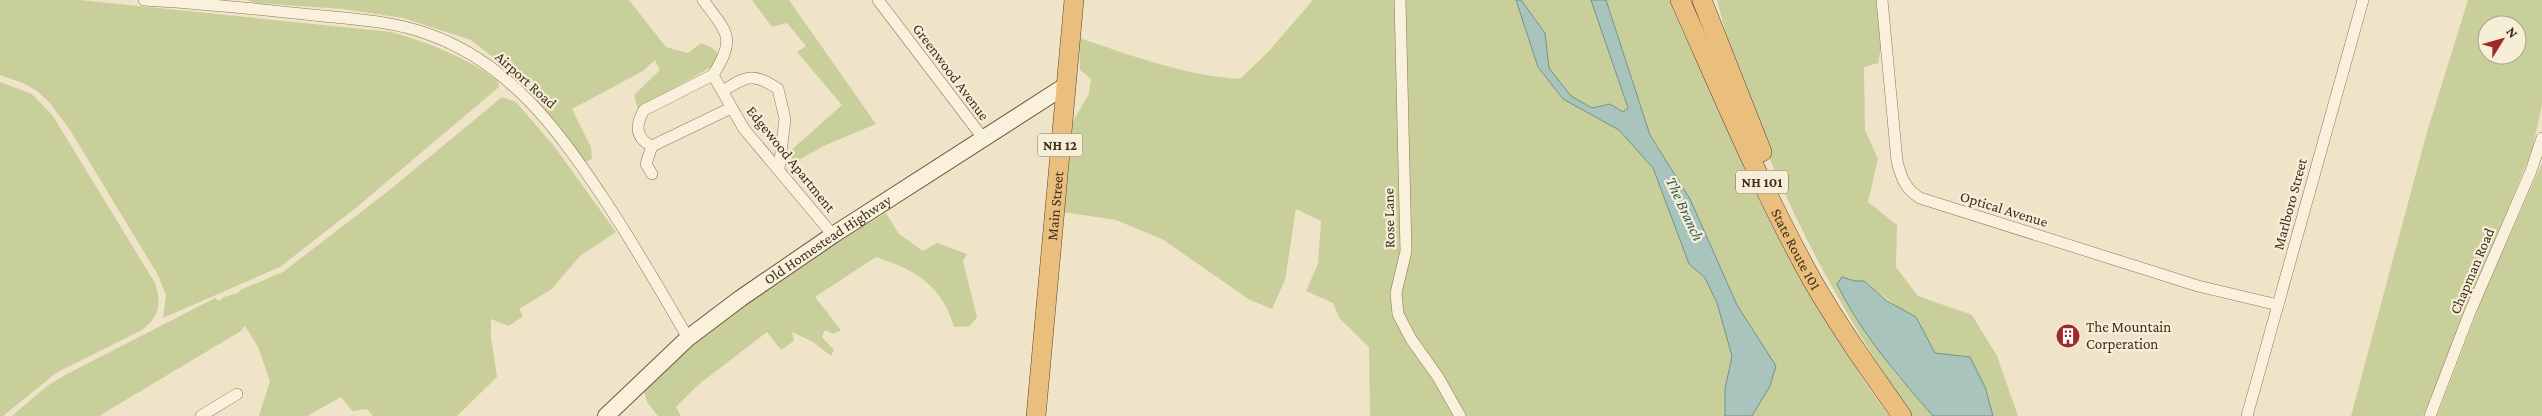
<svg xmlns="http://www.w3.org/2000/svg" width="2542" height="416" viewBox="0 0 2542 416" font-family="'Crimson Pro',serif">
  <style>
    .green { fill: #c9cf9b; fill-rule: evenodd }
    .water { fill: #a9c4bc; stroke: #6f938a }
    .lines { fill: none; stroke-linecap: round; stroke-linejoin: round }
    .minor-casing { stroke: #8d765c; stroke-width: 12 }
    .secondary-casing { stroke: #6f573f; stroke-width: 18 }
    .trunk-casing { stroke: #5b4430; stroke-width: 20 }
    .minor { stroke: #faf1dc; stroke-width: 11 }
    .secondary { stroke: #faf1dc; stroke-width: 16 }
    .trunk { stroke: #eabe7c; stroke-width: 19 }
    .labels { text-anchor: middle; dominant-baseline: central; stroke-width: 4.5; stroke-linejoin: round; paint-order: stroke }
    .shield { fill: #f7eed8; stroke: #756857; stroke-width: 1 }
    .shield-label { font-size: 14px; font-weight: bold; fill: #3d2e20 }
    .street-label { font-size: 15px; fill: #3d2e20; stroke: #f7eed8 }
    .poi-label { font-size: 15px; fill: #3d2e20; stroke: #f7eed8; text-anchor: start }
    .water-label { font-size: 16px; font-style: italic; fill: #2f5d5a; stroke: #f7eed8 }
  </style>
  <rect width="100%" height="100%" fill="#f0e4c8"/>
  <!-- green -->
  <g class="green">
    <path d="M0,0H80L391,32C430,43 466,57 498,81L499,87L357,207L280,267L163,318L166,295L158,275L70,130L49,102L37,91L23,83L0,75Z"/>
    <polygon points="246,0 629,0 666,47 688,53 701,43 711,47 719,54 711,67 638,109 634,95 660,70 655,60 643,71 572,109 591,147 592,159 585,162 538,101 512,72 471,40 403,18 342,9 257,3"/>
    <polygon points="752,0 789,0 876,124 826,145 795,162 788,153 842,105 797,52 806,46 787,23 772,27"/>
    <path d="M1313,0H1516L1538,67L1563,99L1619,130L1653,168L1689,264L1705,278L1717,303L1732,356L1725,389V416H1370L1369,347L1340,319L1333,303L1306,291L1318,264L1321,221L1296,209L1285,280L1272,309L1250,300L1162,239L1116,220L1063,212L1073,121L1089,94L1091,79L1080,70L1079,38C1131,55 1185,76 1240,79L1268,52Z"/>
    <polygon points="1521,0 1591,0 1628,109 1623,112 1610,104 1592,108 1571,96 1549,68 1545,33"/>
    <polygon points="1606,0 1672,0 1783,243 1864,381 1889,416 1752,416 1770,386 1737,305 1690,199 1650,134"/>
    <path d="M1717,0H1876L1881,47L1878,63L1864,67L1865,130L1878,159L1868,202L1897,225L1896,267L1918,296L1972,315L1997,356L2018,416H1993L1985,387L1970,357L1935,353C1919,316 1893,306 1864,281H1855L1848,278L1853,314L1895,373L1933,416H1913C1825,290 1754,150 1717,0Z"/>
    <path d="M2468,0H2542V105L2532,150L2423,416H2351L2427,132ZM2487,25H2517V55H2487Z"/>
    <path d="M0,82L32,94L53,116L155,283C162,303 159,317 142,330L56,373L3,416H0Z"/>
    <polygon points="502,97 516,102 554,146 616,232 580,256 552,289 519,309 523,316 509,326 491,319 491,337 497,377 457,416 373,416 367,409 352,411 341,397 307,416 259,416 270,381 258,347 245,326 241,331 99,416 12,416 47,386 65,375 215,298 219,301 224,297 238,293 240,290 283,272 387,192"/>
    <polygon points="2542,163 2542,416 2437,416 2484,294"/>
    <path d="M886,213L899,234L923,251L937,243L967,254L963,261L977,317L970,326L954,327C942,285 915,270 876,257L815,297L841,330L833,334L825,330L822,337L834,350L831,356L813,342L792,332L794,341L781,350L767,332L698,385L676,407L681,416H658L647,402L644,391L713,326L829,247Z"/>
  </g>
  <!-- water -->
  <g class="water">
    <polygon points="1516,0 1521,0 1545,33 1549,68 1571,96 1592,108 1610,104 1623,112 1628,108 1591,0 1606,0 1650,135 1690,199 1737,305 1776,366 1770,386 1752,416 1725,416 1725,389 1732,356 1717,303 1705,278 1689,264 1653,168 1619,130 1563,99 1538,67"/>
    <path d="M1842,277L1855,281H1864L1887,301L1916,317L1935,353L1970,357L1985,387L1993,416H1933C1897,375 1861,333 1837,284Z"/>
  </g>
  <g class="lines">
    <defs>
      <g id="minor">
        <path d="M144,0C200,3 257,9 313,15C352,19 392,21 428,34C510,63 558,130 604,199C634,244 661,291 688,338"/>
        <path d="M703,0C727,33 737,37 713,75L744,129L833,235"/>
        <polyline points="878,0 983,138"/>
        <polyline points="1400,0 1406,251 1396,293 1398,314 1411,339 1438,377 1460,416"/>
        <path d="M1882,0L1897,161C1901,177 1905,189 1920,198L2198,286L2278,305"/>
        <path d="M723,91C746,76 754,72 778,89L785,119L779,169"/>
        <path d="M652,146C635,138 635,125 644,110L713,75"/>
        <polyline points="652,146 731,108"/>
        <polyline points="652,174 646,164 652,146"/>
        <polyline points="201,416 237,394"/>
        <polyline points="2247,416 2363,0"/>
        <polyline points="2430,416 2470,312 2531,171 2542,138"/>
      </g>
      <g id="secondary">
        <path id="s1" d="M606,416L688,338L741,298L833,235L1065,86"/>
      </g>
      <g id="trunk">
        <path id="s2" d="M1680,0C1722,94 1762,190 1812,280C1839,327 1871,372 1902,416"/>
        <polyline points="1702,0 1762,152"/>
        <path id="s3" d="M1036,416L1074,0"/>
      </g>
    </defs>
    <!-- minor casing -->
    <use href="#minor" class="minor-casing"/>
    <!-- secondary casing -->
    <use href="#secondary" class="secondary-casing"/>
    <!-- trunk casing -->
    <use href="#trunk" class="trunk-casing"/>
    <!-- minor -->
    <use href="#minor" class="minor"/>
    <!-- secondary -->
    <use href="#secondary" class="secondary"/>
    <!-- trunk -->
    <use href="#trunk" class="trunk"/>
  </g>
  <!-- icons -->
  <defs>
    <symbol id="building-disc" viewBox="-11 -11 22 22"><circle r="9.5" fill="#9e2a2b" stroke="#f7eed8"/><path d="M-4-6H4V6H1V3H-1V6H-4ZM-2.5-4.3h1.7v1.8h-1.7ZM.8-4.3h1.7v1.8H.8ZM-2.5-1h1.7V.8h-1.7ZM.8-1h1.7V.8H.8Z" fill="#fff"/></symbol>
  </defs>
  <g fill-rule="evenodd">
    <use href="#building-disc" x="2054" y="322" width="28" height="28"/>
  </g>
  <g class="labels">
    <!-- shield labels -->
    <g class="shield">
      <rect x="1037.5" y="133.5" width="45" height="23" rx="4"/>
      <rect x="1736" y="170.5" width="52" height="23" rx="4"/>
    </g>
    <g class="shield-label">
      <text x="1060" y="145">NH 12</text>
      <text x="1762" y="182">NH 101</text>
    </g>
    <!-- street labels -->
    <g class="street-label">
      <text transform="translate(951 72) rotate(53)">Greenwood Avenue</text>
      <text transform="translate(526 80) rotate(42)">Airport Road</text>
      <text transform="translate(791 159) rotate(51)">Edgewood Apartment</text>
      <text transform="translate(2290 204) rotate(-75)">Marlboro Street</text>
      <text stroke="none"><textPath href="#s3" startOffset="211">Main Street</textPath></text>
      <text transform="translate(2004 209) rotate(17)">Optical Avenue</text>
      <text transform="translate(1389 218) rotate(-91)">Rose Lane</text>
      <text stroke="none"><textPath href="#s1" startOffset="284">Old Homestead Highway</textPath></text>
      <text stroke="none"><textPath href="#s2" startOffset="275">State Route 101</textPath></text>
      <text transform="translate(2472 271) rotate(-67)">Chapman Road</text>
    </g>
    <!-- poi labels -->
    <g class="poi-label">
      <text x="2086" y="327">The Mountain<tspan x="2086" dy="17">Corperation</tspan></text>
    </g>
    <!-- water labels -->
    <g class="water-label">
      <text transform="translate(1685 209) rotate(65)">The Branch</text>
    </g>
  </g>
  <!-- north arrow -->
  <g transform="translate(2502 40) rotate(53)"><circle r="24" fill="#f7eed8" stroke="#ada18e"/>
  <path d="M0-4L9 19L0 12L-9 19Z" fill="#9e2a2b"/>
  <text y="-8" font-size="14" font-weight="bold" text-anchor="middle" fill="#3d2e20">N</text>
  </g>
</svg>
